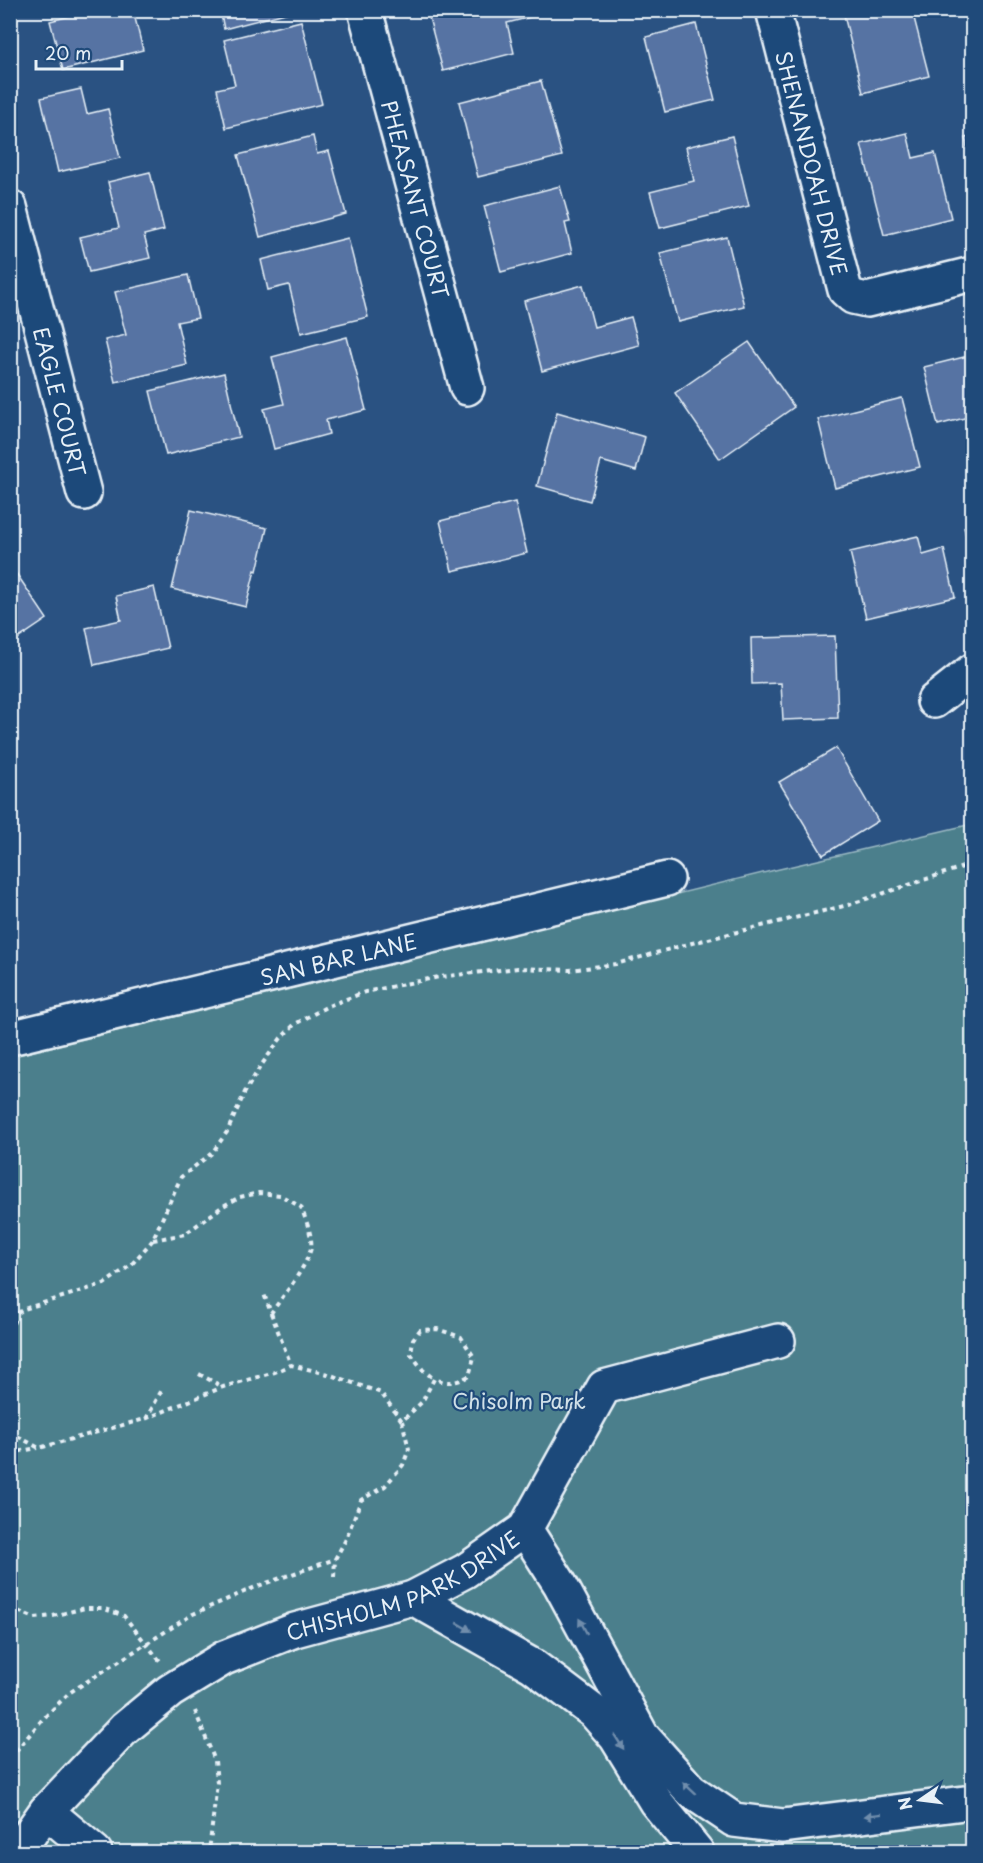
<svg xmlns="http://www.w3.org/2000/svg" width="983" height="1863" viewBox="0 0 983 1863" font-family="'Playpen Sans',sans-serif">
  <style>
    .green { fill: #4b7f8c; stroke: #9ab8c2; stroke-width: 1.5 }
    .building { fill: #5773a3; stroke: #e8f1f8; stroke-width: 1.5 }
    .lines { fill: none; stroke-linecap: round; stroke-linejoin: round }
    .minor-casing { stroke: #e8f1f8; stroke-width: 38 }
    .path { stroke: #e8f1f8; stroke-width: 4; stroke-dasharray: 4.5 4.5; stroke-linecap: butt }
    .minor { stroke: #1f4a7a; stroke-width: 33 }
    .oneway { fill: #6f8dac }
    .labels { text-anchor: middle; dominant-baseline: central; stroke-width: 4.5; stroke-linejoin: round; paint-order: stroke }
    .street-label { font-size: 21px; fill: #e8f1f8; stroke: #1f4a7a }
    .park-label { font-size: 21px; fill: #d0e0e8; stroke: #1f4a7a }
  </style>
  <rect width="100%" height="100%" fill="#2a5282"/>
  <filter id="ink" filterUnits="userSpaceOnUse"><feTurbulence type="fractalNoise" baseFrequency=".0167" numOctaves="2"/><feDisplacementMap in="SourceGraphic" scale="12" xChannelSelector="R" yChannelSelector="G"/><feConvolveMatrix kernelMatrix="1 2 1 2 8 2 1 2 1" color-interpolation-filters="sRGB"/></filter>
  <g filter="url(#ink)">
    <!-- green -->
    <polygon class="green" points="972,824 972,1852 11,1852 10,1057 771,871"/>
    <!-- building -->
    <g class="building">
      <polygon points="86,10 133,10 143,50 63,70 50,21 87,12"/>
      <polygon points="220,10 297,10 224,29"/>
      <polygon points="427,10 529,10 531,17 507,23 514,53 443,71"/>
      <polygon points="846,10 912,10 929,76 863,93 843,11"/>
      <polygon points="301,21 322,104 226,128 217,89 235,85 224,40"/>
      <polygon points="696,24 715,100 665,112 646,37"/>
      <polygon points="541,81 562,156 478,177 459,102"/>
      <polygon points="81,89 87,114 108,109 120,158 58,172 41,98"/>
      <polygon points="907,133 913,158 935,153 951,218 884,235 861,144"/>
      <polygon points="313,136 317,154 329,151 346,214 260,237 238,155"/>
      <polygon points="732,136 749,206 660,228 650,192 694,181 686,147"/>
      <polygon points="972,136 972,169 965,138"/>
      <polygon points="150,172 164,230 144,235 150,258 89,272 80,237 119,228 108,182"/>
      <polygon points="560,186 570,222 565,223 572,253 501,272 484,206"/>
      <polygon points="727,237 744,306 678,322 660,253"/>
      <polygon points="348,238 368,317 301,333 289,285 268,290 261,260"/>
      <polygon points="188,275 198,318 177,322 187,365 115,382 105,340 126,335 115,292"/>
      <polygon points="583,285 594,327 631,317 639,345 542,371 524,301"/>
      <polygon points="347,337 366,410 326,420 329,434 274,449 264,409 284,404 272,357"/>
      <polygon points="749,342 794,407 720,459 675,393"/>
      <polygon points="972,355 972,416 938,425 924,367"/>
      <polygon points="224,373 239,437 166,455 150,391"/>
      <polygon points="902,398 920,467 835,488 818,419"/>
      <polygon points="557,412 645,437 636,471 601,461 590,501 537,486"/>
      <polygon points="515,502 527,553 452,571 440,521"/>
      <polygon points="191,510 267,528 257,571 255,570 246,607 172,589"/>
      <polygon points="972,525 972,563 964,527"/>
      <polygon points="918,536 923,555 944,549 955,597 866,618 850,552"/>
      <polygon points="10,564 47,619 10,644"/>
      <polygon points="154,587 168,648 94,665 86,628 121,620 116,596"/>
      <polygon points="835,636 838,718 783,720 781,683 752,684 751,638"/>
      <polygon points="836,748 878,821 823,855 779,782"/>
    </g>
    <g class="lines">
      <defs>
        <g id="minor">
          <path id="s1" d="M365,10L467,388"/>
          <path id="s2" d="M773,10L845,290L853,297L867,300L972,274"/>
          <path id="s3" d="M10,207L84,493"/>
          <polyline points="934,701 972,671"/>
          <path id="s4" d="M10,1038L667,879"/>
          <polyline points="525,1529 560,1584 642,1736 691,1791 734,1820 783,1826 972,1802"/>
          <polyline points="413,1598 533,1666 594,1712 616,1737 656,1802 697,1852"/>
          <polyline points="46,1811 95,1852"/>
          <path id="s5" d="M17,1852L46,1811L124,1729L170,1691L224,1658L295,1630L413,1598L465,1571L525,1529L604,1387L778,1341"/>
        </g>
      </defs>
      <!-- minor casing -->
      <use href="#minor" class="minor-casing"/>
      <!-- path -->
      <g class="path">
        <path d="M153,1240L185,1234L223,1206L240,1197L259,1193L280,1195L301,1207C305,1218 313,1236 311,1248C306,1268 283,1296 271,1313L264,1294"/>
        <path d="M271,1313L291,1365L328,1374L381,1393L402,1421L422,1402L434,1379C448,1384 456,1383 469,1376L474,1357L461,1337L437,1329L420,1330L413,1339L411,1354L423,1370L434,1379"/>
        <polyline points="10,1318 24,1309 104,1284 131,1265 152,1241 181,1177 212,1153 227,1132 245,1092 260,1067 281,1038 295,1024 328,1006 365,992 439,977 518,968 570,970 616,964 692,943 848,905 972,864"/>
        <polyline points="10,1332 16,1316"/>
        <polyline points="199,1374 223,1387"/>
        <polyline points="146,1419 163,1388"/>
        <polyline points="10,1432 39,1448 145,1419 223,1387 275,1372 291,1365"/>
        <polyline points="10,1453 38,1448"/>
        <polyline points="334,1577 335,1559 345,1541 361,1500 385,1486 403,1465 409,1449 402,1421"/>
        <polyline points="10,1608 35,1618 53,1616 85,1608 102,1608 124,1616 160,1661"/>
        <polyline points="195,1711 215,1761 217,1783 209,1852"/>
        <polyline points="10,1758 41,1721 69,1693 193,1614 258,1586 335,1559"/>
      </g>
      <!-- minor -->
      <use href="#minor" class="minor"/>
    </g>
    <!-- one-way arrows -->
    <defs><path id="oneway-solid" d="M-6-.8H1V-3.2L6.5 0L1 3.2V.8H-6Z" transform="scale(1.5)"/></defs>
    <g class="oneway">
      <use href="#oneway-solid" transform="translate(583 1626) rotate(-118)"/>
      <use href="#oneway-solid" transform="translate(464 1627) rotate(30)"/>
      <use href="#oneway-solid" transform="translate(619 1742) rotate(57)"/>
      <use href="#oneway-solid" transform="translate(689 1788) rotate(-137)"/>
      <use href="#oneway-solid" transform="translate(873 1815) rotate(173)"/>
    </g>
  </g>
  <g class="labels">
    <!-- street labels -->
    <g class="street-label">
      <text stroke="none"><textPath href="#s2" startOffset="158">SHENANDOAH DRIVE</textPath></text>
      <text stroke="none"><textPath href="#s1" startOffset="196">PHEASANT COURT</textPath></text>
      <text stroke="none"><textPath href="#s3" startOffset="201">EAGLE COURT</textPath></text>
      <text stroke="none"><textPath href="#s4" startOffset="338">SAN BAR LANE</textPath></text>
      <text stroke="none"><textPath href="#s5" startOffset="480">CHISHOLM PARK DRIVE</textPath></text>
    </g>
    <!-- park labels -->
    <g class="park-label">
      <text x="519" y="1400">Chisolm Park</text>
    </g>
  </g>
  <!-- margin -->
  <rect width="983" height="1863" fill="none" stroke="#1f4a7a" stroke-width="36"/>
  <rect x="18" y="18" width="947" height="1827" fill="none" stroke="#e8f1f8" stroke-width="2" filter="url(#ink)"/>
  <!-- north arrow -->
  <g transform="translate(920 1800) rotate(256)" stroke="#1f4a7a" stroke-width="4.5" paint-order="stroke">
  <path d="M0-4.5L10 22L0 15L-10 22Z" fill="#e8f1f8"/>
  <text y="-9" font-size="16" font-weight="bold" text-anchor="middle" fill="#e8f1f8">N</text>
  </g>
  <!-- scale -->
  <path d="M36 60v9h86v-9" fill="none" stroke="#e8f1f8" stroke-width="3"/>
  <text x="45" y="60" font-size="18" fill="#e8f1f8" stroke="#1f4a7a" stroke-width="4.5" paint-order="stroke">20 m</text>
</svg>
